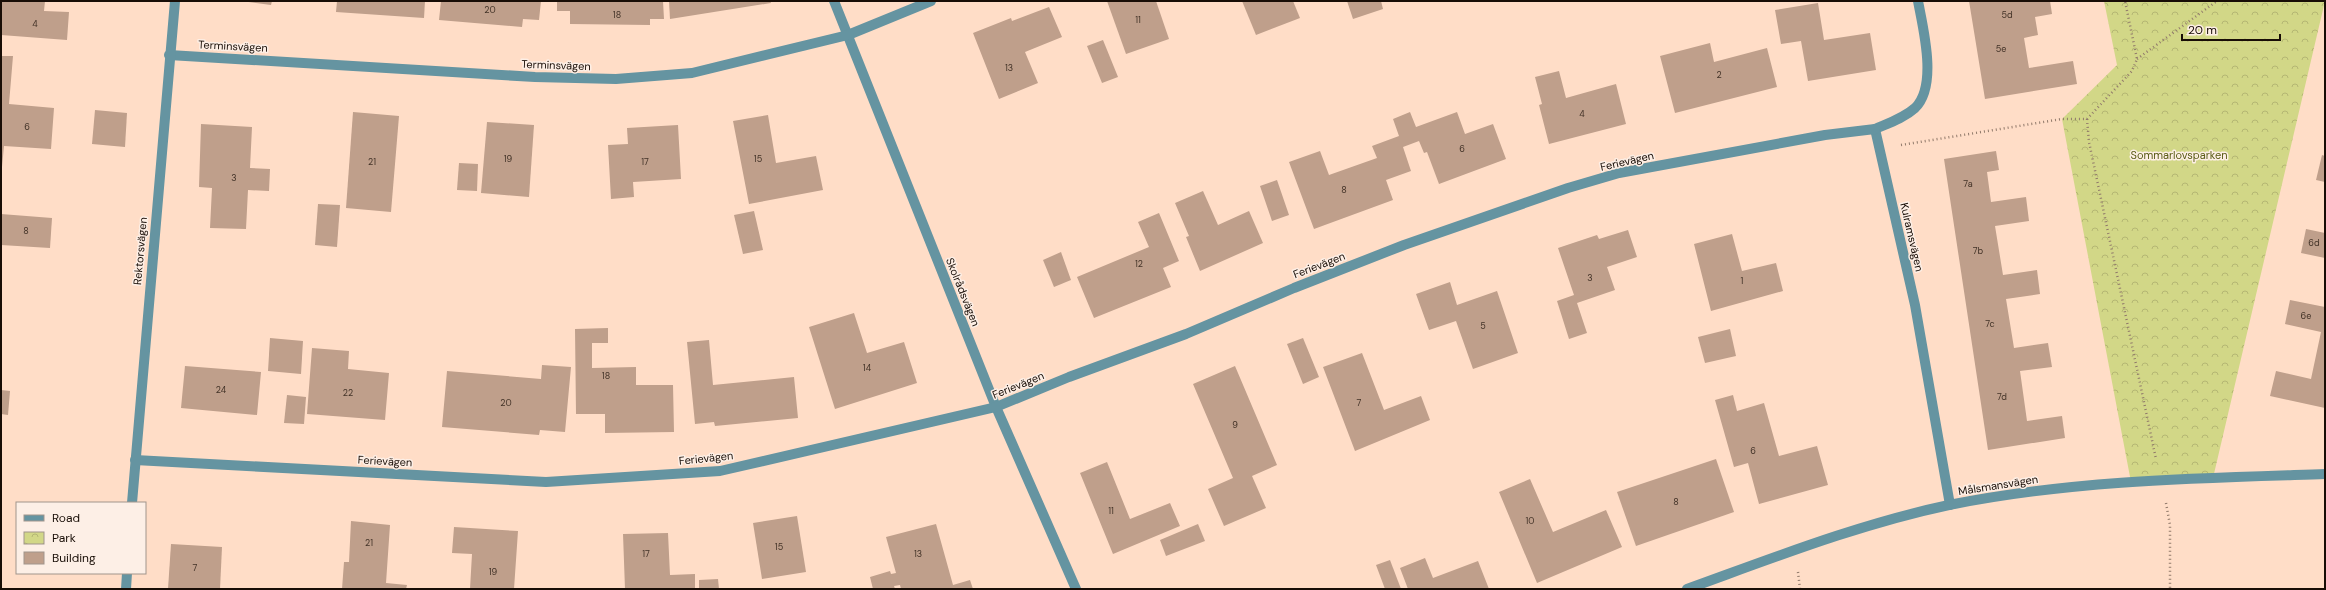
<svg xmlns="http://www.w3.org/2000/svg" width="2326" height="590" viewBox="0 0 2326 590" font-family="'DM Sans',sans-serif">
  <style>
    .park { fill: url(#park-crowns) }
    .building { fill: #bf9f8b }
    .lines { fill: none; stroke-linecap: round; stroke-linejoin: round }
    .path { stroke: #917a6b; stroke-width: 2.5; stroke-dasharray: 1 3; stroke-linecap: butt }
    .street { stroke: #6594a1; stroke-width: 10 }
    .labels { text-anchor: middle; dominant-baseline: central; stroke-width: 3; stroke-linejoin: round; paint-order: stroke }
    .number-label { font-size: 9px; fill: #423227 }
    .street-label { font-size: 11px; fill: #180d06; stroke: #fdefe6 }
    .park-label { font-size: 11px; fill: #5a5c15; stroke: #fdefe6 }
  </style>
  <defs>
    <pattern id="park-crowns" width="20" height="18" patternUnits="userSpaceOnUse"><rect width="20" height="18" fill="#d2d787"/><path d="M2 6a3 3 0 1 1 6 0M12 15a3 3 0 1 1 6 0" fill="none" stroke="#b4b773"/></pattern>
  </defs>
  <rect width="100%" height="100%" fill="#ffddc7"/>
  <!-- park -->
  <polygon class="park" points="2104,1 2325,1 2213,478 2131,482 2062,119 2117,65"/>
  <!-- building -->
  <g class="building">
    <polygon points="1,1 45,1 44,11 69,12 67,40 1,35"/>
    <polygon points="241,1 272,1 271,5"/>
    <polygon points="337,1 425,1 424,18 336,12"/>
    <polygon points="441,1 541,1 539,20 523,19 522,27 439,20"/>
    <polygon points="557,1 663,1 664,19 650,19 650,25 570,24 570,11 557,11"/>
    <polygon points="669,1 770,1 771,3 670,19"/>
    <polygon points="1107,1 1156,1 1169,39 1126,54"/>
    <polygon points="1242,1 1293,1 1300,18 1256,35"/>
    <polygon points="1347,1 1381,1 1383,9 1353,19"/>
    <polygon points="1969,1 2050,1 2052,14 2035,17 2038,35 2024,38 2029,68 2073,61 2077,84 1985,99"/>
    <polygon points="1818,3 1824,40 1870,33 1876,70 1808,81 1801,41 1781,44 1775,10"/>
    <polygon points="1049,7 1062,37 1025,52 1038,83 999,99 973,33 1011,18 1012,21"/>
    <polygon points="1103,40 1118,77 1102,83 1087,46"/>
    <polygon points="1710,43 1714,62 1767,48 1777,87 1675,113 1660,56"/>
    <polygon points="1,56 13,56 9,104 54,108 51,149 4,146 2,167"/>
    <polygon points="1559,71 1566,98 1616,84 1626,124 1549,144 1539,105 1542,104 1535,77"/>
    <polygon points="95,110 127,113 125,147 92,144"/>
    <polygon points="353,112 399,116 391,212 346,208"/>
    <polygon points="1410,112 1416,127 1457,112 1465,134 1493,124 1506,159 1439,184 1427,152 1424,153 1419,141 1403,147 1411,171 1386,180 1393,200 1314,229 1289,162 1320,151 1329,175 1377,158 1372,146 1399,136 1393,119"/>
    <polygon points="768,115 776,163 816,156 823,190 749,204 733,121"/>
    <polygon points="487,122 534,125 529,197 481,193"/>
    <polygon points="201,124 252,127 250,168 270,169 269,191 248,190 246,229 210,228 212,188 199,187"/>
    <polygon points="678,125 681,179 633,182 634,197 611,199 608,145 628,144 627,128"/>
    <polygon points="1996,151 1999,170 1987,172 1991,202 2026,197 2029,221 1995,226 2003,275 2037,270 2040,294 2006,299 2014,348 2048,343 2052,367 2020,371 2027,421 2062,416 2065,438 1988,450 1944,159"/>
    <polygon points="2322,155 2325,156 2325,182 2316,180"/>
    <polygon points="459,163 478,164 477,191 457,190"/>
    <polygon points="1277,180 1289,215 1272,221 1260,186"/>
    <polygon points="1203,191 1218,225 1249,211 1263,243 1200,271 1186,237 1189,236 1175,203"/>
    <polygon points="318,204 340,205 337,247 315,245"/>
    <polygon points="754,211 763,250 743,254 734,215"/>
    <polygon points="1159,213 1179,261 1163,268 1171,287 1094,318 1077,277 1149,247 1138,222"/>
    <polygon points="1,214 52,218 50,248 1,245"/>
    <polygon points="2306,229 2325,233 2325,258 2301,253"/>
    <polygon points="1628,230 1637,257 1607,267 1615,290 1577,303 1587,333 1569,339 1557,301 1574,295 1558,248 1597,235 1599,239"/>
    <polygon points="1732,234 1742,271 1776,263 1783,291 1711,311 1694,244"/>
    <polygon points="1061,252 1071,280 1054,287 1043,260"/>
    <polygon points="1450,282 1457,305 1497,291 1518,353 1473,369 1456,321 1429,330 1416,294"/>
    <polygon points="2290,300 2325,307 2325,408 2270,396 2276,371 2311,379 2321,332 2285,324"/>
    <polygon points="854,313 867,353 904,342 917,383 835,409 809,327"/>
    <polygon points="608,328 608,343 592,343 592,368 636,367 636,385 673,385 674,432 605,433 605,414 576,414 575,329"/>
    <polygon points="1730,329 1736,356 1705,363 1698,337"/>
    <polygon points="270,338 303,341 301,374 268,371"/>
    <polygon points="1303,338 1319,377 1303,384 1287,344"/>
    <polygon points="709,340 713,385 794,377 798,418 715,426 714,422 695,424 687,342"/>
    <polygon points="312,348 349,351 348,369 389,373 385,420 307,414"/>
    <polygon points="1362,353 1384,410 1421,396 1430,420 1355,451 1323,367"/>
    <polygon points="542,365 571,367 565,432 540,430 539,435 442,427 447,371 541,379"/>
    <polygon points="185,366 261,372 257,415 181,408"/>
    <polygon points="1235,366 1277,465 1252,476 1266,508 1224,526 1208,489 1233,478 1193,384"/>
    <polygon points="1,390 10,391 8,415 1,414"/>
    <polygon points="287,395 306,397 304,424 284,423"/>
    <polygon points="1733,395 1737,411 1764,403 1779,456 1817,446 1828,485 1759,504 1748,463 1734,467 1715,400"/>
    <polygon points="1716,459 1734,512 1636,546 1617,492"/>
    <polygon points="1107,462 1130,519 1170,503 1180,526 1113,554 1080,473"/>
    <polygon points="1530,479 1553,532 1606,510 1622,547 1537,583 1499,492"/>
    <polygon points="797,516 806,572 762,579 753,523"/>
    <polygon points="351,521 390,525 386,583 407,585 406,589 342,589 344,562 349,562"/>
    <polygon points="936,524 953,585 970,580 973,589 901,589 900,585 894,586 895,589 873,589 870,577 890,571 891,574 896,573 886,537"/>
    <polygon points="1198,524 1205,541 1166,556 1160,540"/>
    <polygon points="454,527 518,531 514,589 470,589 472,554 452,553"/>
    <polygon points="668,533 670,575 695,574 695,589 625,589 623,534"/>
    <polygon points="171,544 222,547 220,589 168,589"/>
    <polygon points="1425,558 1433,578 1478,561 1489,589 1408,589 1400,568"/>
    <polygon points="1390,560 1401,589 1385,589 1376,565"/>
    <polygon points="718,579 719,589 699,589 699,580"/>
  </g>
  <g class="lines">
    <!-- path -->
    <g class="path">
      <polyline points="2137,59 2217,1"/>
      <polyline points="2087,119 2089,142 2156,459"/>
      <polyline points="1901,145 2062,119 2087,119 2132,71 2137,59 2125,1"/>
      <polyline points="2166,503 2170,525 2170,589"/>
      <polyline points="1798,572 1800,589"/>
    </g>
    <!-- street -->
    <g class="street">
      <polyline points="834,1 996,407 1076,589"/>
      <path d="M1918,1C1923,28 1938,86 1915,108C1904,118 1889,123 1875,129L1915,305L1950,505"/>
      <polyline points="169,55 535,77 616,79 692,73 848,35 931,1"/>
      <polyline points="135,460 546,482 720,471 996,407 1069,377 1186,334 1294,288 1404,245 1568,188 1619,173 1825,135 1875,129"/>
      <polyline points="132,503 175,1"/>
      <polyline points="126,589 127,573"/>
      <path d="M1687,589C1773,558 1859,524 1949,505C2073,480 2200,478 2325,474"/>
    </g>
  </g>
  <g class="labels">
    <!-- number labels -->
    <g class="number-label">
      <text x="490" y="10">20</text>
      <text x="617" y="15">18</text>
      <text x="2007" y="15">5d</text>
      <text x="1138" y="20">11</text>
      <text x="35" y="24">4</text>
      <text x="2001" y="49">5e</text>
      <text x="1009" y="68">13</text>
      <text x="1719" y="75">2</text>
      <text x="1582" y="114">4</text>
      <text x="27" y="127">6</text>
      <text x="1462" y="149">6</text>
      <text x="508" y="159">19</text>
      <text x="758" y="159">15</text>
      <text x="372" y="162">21</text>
      <text x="645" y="162">17</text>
      <text x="234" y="178">3</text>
      <text x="1968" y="184">7a</text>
      <text x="1344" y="190">8</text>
      <text x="26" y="231">8</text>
      <text x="2314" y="243">6d</text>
      <text x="1978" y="251">7b</text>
      <text x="1139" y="264">12</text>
      <text x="1590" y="278">3</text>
      <text x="1742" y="281">1</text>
      <text x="2306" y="316">6e</text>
      <text x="1990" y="324">7c</text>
      <text x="1483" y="326">5</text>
      <text x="867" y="368">14</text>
      <text x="606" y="376">18</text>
      <text x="221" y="390">24</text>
      <text x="348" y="393">22</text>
      <text x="2002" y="397">7d</text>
      <text x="506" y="403">20</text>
      <text x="1359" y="403">7</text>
      <text x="1235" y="425">9</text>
      <text x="1753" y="451">6</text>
      <text x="1676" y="502">8</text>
      <text x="1111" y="511">11</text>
      <text x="1530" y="521">10</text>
      <text x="369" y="543">21</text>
      <text x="779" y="547">15</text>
      <text x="646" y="554">17</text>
      <text x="918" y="554">13</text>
      <text x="195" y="568">7</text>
      <text x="493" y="572">19</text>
    </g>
    <!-- street labels -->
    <g class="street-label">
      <text transform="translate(233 46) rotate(3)">Terminsvägen</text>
      <text transform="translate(556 65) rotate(2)">Terminsvägen</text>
      <text transform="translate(1627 161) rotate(-13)">Ferievägen</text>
      <text transform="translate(1912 237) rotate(77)">Kulramsvägen</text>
      <text transform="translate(140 251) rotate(-85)">Rektorsvägen</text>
      <text transform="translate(1319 265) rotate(-21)">Ferievägen</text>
      <text transform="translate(963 292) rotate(68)">Skolrådsvägen</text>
      <text transform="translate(1018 385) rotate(-22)">Ferievägen</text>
      <text transform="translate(706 458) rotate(-6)">Ferievägen</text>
      <text transform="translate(385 461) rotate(3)">Ferievägen</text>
      <text transform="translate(1998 485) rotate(-9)">Målsmansvägen</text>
    </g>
    <!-- park labels -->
    <g class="park-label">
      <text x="2179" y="155">Sommarlovsparken</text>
    </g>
  </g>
  <!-- border -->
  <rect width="2326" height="590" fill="none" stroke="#180d06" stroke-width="4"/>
  <!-- legend -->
  <rect x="16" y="502" width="130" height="72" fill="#fdefe6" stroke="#a1958c"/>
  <rect x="24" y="515" width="20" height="6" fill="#6594a1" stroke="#a1958c"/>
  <text x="52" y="522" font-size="12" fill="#180d06">Road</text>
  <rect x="24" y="532" width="20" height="12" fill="url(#park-crowns)" stroke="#a1958c"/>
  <text x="52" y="542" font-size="12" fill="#180d06">Park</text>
  <rect x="24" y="552" width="20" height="12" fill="#bf9f8b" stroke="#a1958c"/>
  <text x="52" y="562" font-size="12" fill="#180d06">Building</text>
  <!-- scale -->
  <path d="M2182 34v6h98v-6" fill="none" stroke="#180d06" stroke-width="2"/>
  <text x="2188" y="34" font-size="12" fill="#180d06" stroke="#fdefe6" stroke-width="3" paint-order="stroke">20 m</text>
</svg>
